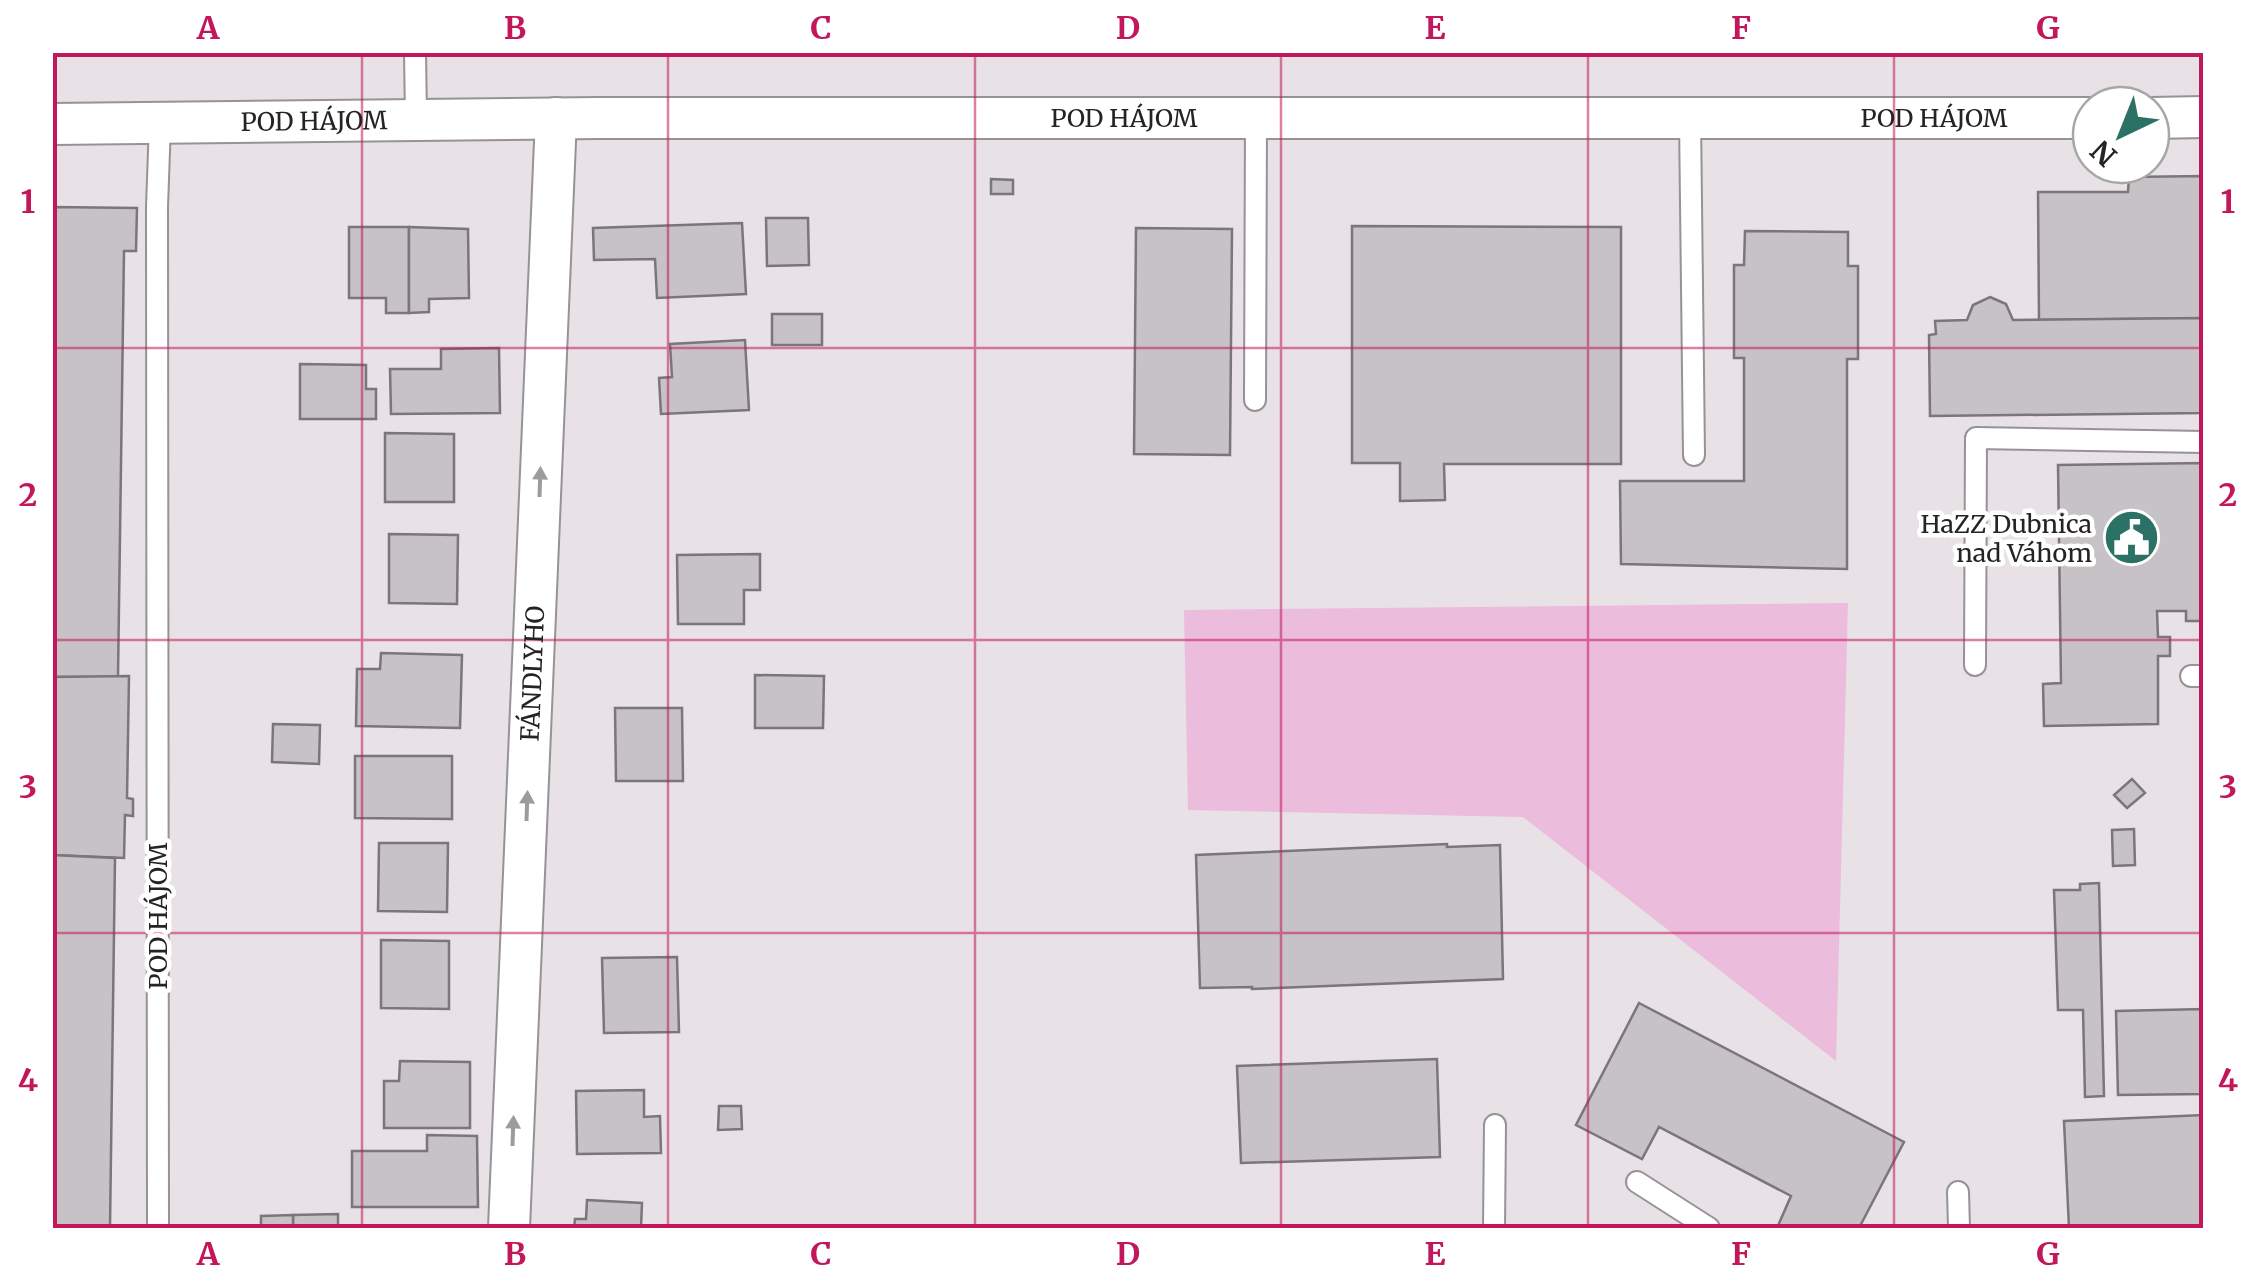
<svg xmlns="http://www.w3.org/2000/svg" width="2256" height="1281" viewBox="0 0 2256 1281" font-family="Merriweather,serif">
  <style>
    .green { fill: #ebbcdc }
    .building { fill: #c7c2c5; stroke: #7a7679; stroke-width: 2.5 }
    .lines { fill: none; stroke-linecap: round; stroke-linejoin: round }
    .service-casing { stroke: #979295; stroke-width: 24 }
    .minor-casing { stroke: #979295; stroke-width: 44 }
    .service { stroke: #fff; stroke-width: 20 }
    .minor { stroke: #fff; stroke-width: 40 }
    .oneway { fill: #9d9c9c }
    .grid { fill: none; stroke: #c2185b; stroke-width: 2.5; stroke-opacity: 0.55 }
    .labels { text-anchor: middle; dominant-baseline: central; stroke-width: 9; stroke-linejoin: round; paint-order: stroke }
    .street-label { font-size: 25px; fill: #252324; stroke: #fff }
    .poi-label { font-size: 25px; fill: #252324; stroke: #fff; text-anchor: end }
    .neatline { fill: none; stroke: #c2185b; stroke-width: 4 }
    .grid-label { font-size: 32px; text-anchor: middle; font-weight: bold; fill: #c2185b }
  </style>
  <rect width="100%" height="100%" fill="#e8e2e6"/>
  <!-- green -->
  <polygon class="green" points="1848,603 1836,1061 1523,817 1188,810 1184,610"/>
  <!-- building -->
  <g class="building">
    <polygon points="2204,176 2204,318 2039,320 2038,192 2128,192 2129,177"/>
    <polygon points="991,179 1013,180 1013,194 991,194"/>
    <polygon points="52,207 137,208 136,251 124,251 118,677 52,677"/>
    <polygon points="766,218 808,218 809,265 767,266"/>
    <polygon points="742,223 746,294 657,298 655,259 594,260 593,228"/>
    <polygon points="1352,226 1621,227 1621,464 1444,464 1445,500 1400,501 1400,463 1352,463"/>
    <polygon points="349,227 409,227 409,313 386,313 386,298 349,298"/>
    <polygon points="409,227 468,229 469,298 429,299 429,312 409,313"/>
    <polygon points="1136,228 1232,229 1230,455 1134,454"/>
    <polygon points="1745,231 1848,232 1848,266 1858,266 1858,359 1847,359 1847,569 1621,564 1620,481 1744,481 1744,358 1734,358 1734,265 1744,265"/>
    <polygon points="1990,297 2006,304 2013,320 2204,318 2204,413 1930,416 1929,335 1936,334 1935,321 1967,320 1973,305"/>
    <rect x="772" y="314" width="50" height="31"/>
    <polygon points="745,340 749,410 661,414 659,378 672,377 670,344"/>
    <polygon points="499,348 500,413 391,414 390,369 441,369 441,349"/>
    <polygon points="300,364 366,365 366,389 376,389 376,419 300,419"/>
    <polygon points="385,433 454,434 454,502 385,502"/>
    <polygon points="2204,463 2204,621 2186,621 2186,611 2157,611 2158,637 2170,637 2170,656 2158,656 2158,724 2044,726 2043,684 2061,683 2058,465"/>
    <polygon points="389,534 458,535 457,604 389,603"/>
    <polygon points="760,554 760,590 744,590 744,624 678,624 677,555"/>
    <polygon points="381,653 462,655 460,728 356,726 357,669 380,669"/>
    <polygon points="755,675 824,676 823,728 755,728"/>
    <polygon points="129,676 127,798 133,799 133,816 125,815 124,858 52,855 52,677"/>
    <polygon points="615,708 682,708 683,781 616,781"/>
    <polygon points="273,724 320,725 319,764 272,762"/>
    <polygon points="355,756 452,756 452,819 355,818"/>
    <polygon points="2132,779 2145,793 2127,808 2114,795"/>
    <polygon points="2134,829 2135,865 2113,866 2112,830"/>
    <polygon points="379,843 448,843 447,912 378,911"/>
    <polygon points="1447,844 1447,847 1500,845 1503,979 1252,989 1252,987 1200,988 1196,855"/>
    <polygon points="52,855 115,858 110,1228 52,1228"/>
    <polygon points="2099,883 2104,1096 2085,1097 2083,1010 2058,1010 2054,890 2080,890 2080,884"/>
    <polygon points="381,940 449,941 449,1009 381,1008"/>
    <polygon points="677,957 679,1032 604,1033 602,958"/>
    <polygon points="1639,1003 1904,1142 1859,1228 1777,1228 1791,1196 1659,1127 1642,1159 1576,1125"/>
    <polygon points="2204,1009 2204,1094 2118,1095 2116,1011"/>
    <polygon points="1437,1059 1440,1157 1241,1163 1237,1066"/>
    <polygon points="400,1061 470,1062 470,1128 384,1128 384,1081 399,1081"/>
    <polygon points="644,1090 644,1117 660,1116 661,1153 577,1154 576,1091"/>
    <polygon points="719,1106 741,1106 742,1129 718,1130"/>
    <polygon points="2204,1115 2204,1228 2069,1228 2064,1121"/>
    <polygon points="427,1135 477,1136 478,1207 352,1207 352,1151 427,1151"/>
    <polygon points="587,1200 642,1203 641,1228 574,1228 575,1219 586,1219"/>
    <polygon points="338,1214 338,1228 293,1228 293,1215"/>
    <polygon points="293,1215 293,1228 229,1228 261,1225 261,1216"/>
  </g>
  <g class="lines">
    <defs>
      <g id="service">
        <polyline points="415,52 416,119"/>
        <polyline points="1690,119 1694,455"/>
        <polyline points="1255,400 1256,120"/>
        <polyline points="1975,665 1976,438 2204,442"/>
        <polyline points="2191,676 2204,676"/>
        <polyline points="1637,1182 1709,1228"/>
        <polyline points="1958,1192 1959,1228"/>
        <polyline points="158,1228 157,207 160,123"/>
        <polyline points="1494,1228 1495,1125"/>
      </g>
      <g id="minor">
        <polyline points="2151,118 2204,117"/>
        <path id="s1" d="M52,124L598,118H2091"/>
        <path id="s2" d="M509,1228L556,118"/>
      </g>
    </defs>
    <!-- service casing -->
    <use href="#service" class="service-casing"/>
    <!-- minor casing -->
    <use href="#minor" class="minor-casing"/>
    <!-- service -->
    <use href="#service" class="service"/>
    <!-- minor -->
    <use href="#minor" class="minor"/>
  </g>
  <!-- one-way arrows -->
  <defs><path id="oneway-solid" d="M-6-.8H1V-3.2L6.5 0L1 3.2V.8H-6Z" transform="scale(2.5)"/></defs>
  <g class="oneway">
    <use href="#oneway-solid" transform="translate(540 482) rotate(-88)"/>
    <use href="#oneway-solid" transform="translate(527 806) rotate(-88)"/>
    <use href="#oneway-solid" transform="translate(513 1131) rotate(-88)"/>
  </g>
  <!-- grid -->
  <path class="grid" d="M362,52V1228M668,52V1228M975,52V1228M1281,52V1228M1588,52V1228M1894,52V1228M52,348H2204M52,640H2204M52,933H2204"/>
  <!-- icons -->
  <defs>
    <symbol id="civic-disc" viewBox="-11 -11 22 22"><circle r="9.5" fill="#2c7165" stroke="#fff"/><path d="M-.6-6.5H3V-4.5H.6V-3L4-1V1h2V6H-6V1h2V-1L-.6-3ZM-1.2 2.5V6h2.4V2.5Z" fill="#fff"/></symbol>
  </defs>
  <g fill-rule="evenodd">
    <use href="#civic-disc" x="2100" y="506" width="63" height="63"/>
  </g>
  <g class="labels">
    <!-- street labels -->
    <g class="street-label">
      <text stroke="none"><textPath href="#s1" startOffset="1882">POD HÁJOM</textPath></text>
      <text stroke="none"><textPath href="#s1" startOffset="1072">POD HÁJOM</textPath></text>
      <text stroke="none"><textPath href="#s1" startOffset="262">POD HÁJOM</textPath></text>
      <text stroke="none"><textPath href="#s2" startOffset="555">FÁNDLYHO</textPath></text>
      <text transform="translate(158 916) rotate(-90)">POD HÁJOM</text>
    </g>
    <!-- poi labels -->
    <g class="poi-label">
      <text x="2092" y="524">HaZZ Dubnica<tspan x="2092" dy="29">nad Váhom</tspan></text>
    </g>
  </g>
  <!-- border -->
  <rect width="2256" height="1281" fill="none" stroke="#ffffff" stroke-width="110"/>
  <!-- north arrow -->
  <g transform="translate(2121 135) rotate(223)"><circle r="48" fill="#ffffff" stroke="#a8a7a7" stroke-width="2.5"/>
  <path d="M0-8L18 38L0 25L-18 38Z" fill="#2c7165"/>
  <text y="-15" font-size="28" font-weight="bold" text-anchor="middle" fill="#252324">N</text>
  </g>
  <rect x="55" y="55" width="2146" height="1171" class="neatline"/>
  <g class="grid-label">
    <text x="208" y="39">A</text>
    <text x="515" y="39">B</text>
    <text x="821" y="39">C</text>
    <text x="1128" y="39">D</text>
    <text x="1435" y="39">E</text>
    <text x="1741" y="39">F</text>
    <text x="2048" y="39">G</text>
    <text x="28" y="213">1</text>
    <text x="2228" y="213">1</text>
    <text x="28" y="506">2</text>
    <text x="2228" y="506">2</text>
    <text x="28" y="798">3</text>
    <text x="2228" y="798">3</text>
    <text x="28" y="1091">4</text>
    <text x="2228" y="1091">4</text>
    <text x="208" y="1265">A</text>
    <text x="515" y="1265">B</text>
    <text x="821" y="1265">C</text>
    <text x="1128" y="1265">D</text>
    <text x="1435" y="1265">E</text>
    <text x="1741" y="1265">F</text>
    <text x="2048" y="1265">G</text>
  </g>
</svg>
